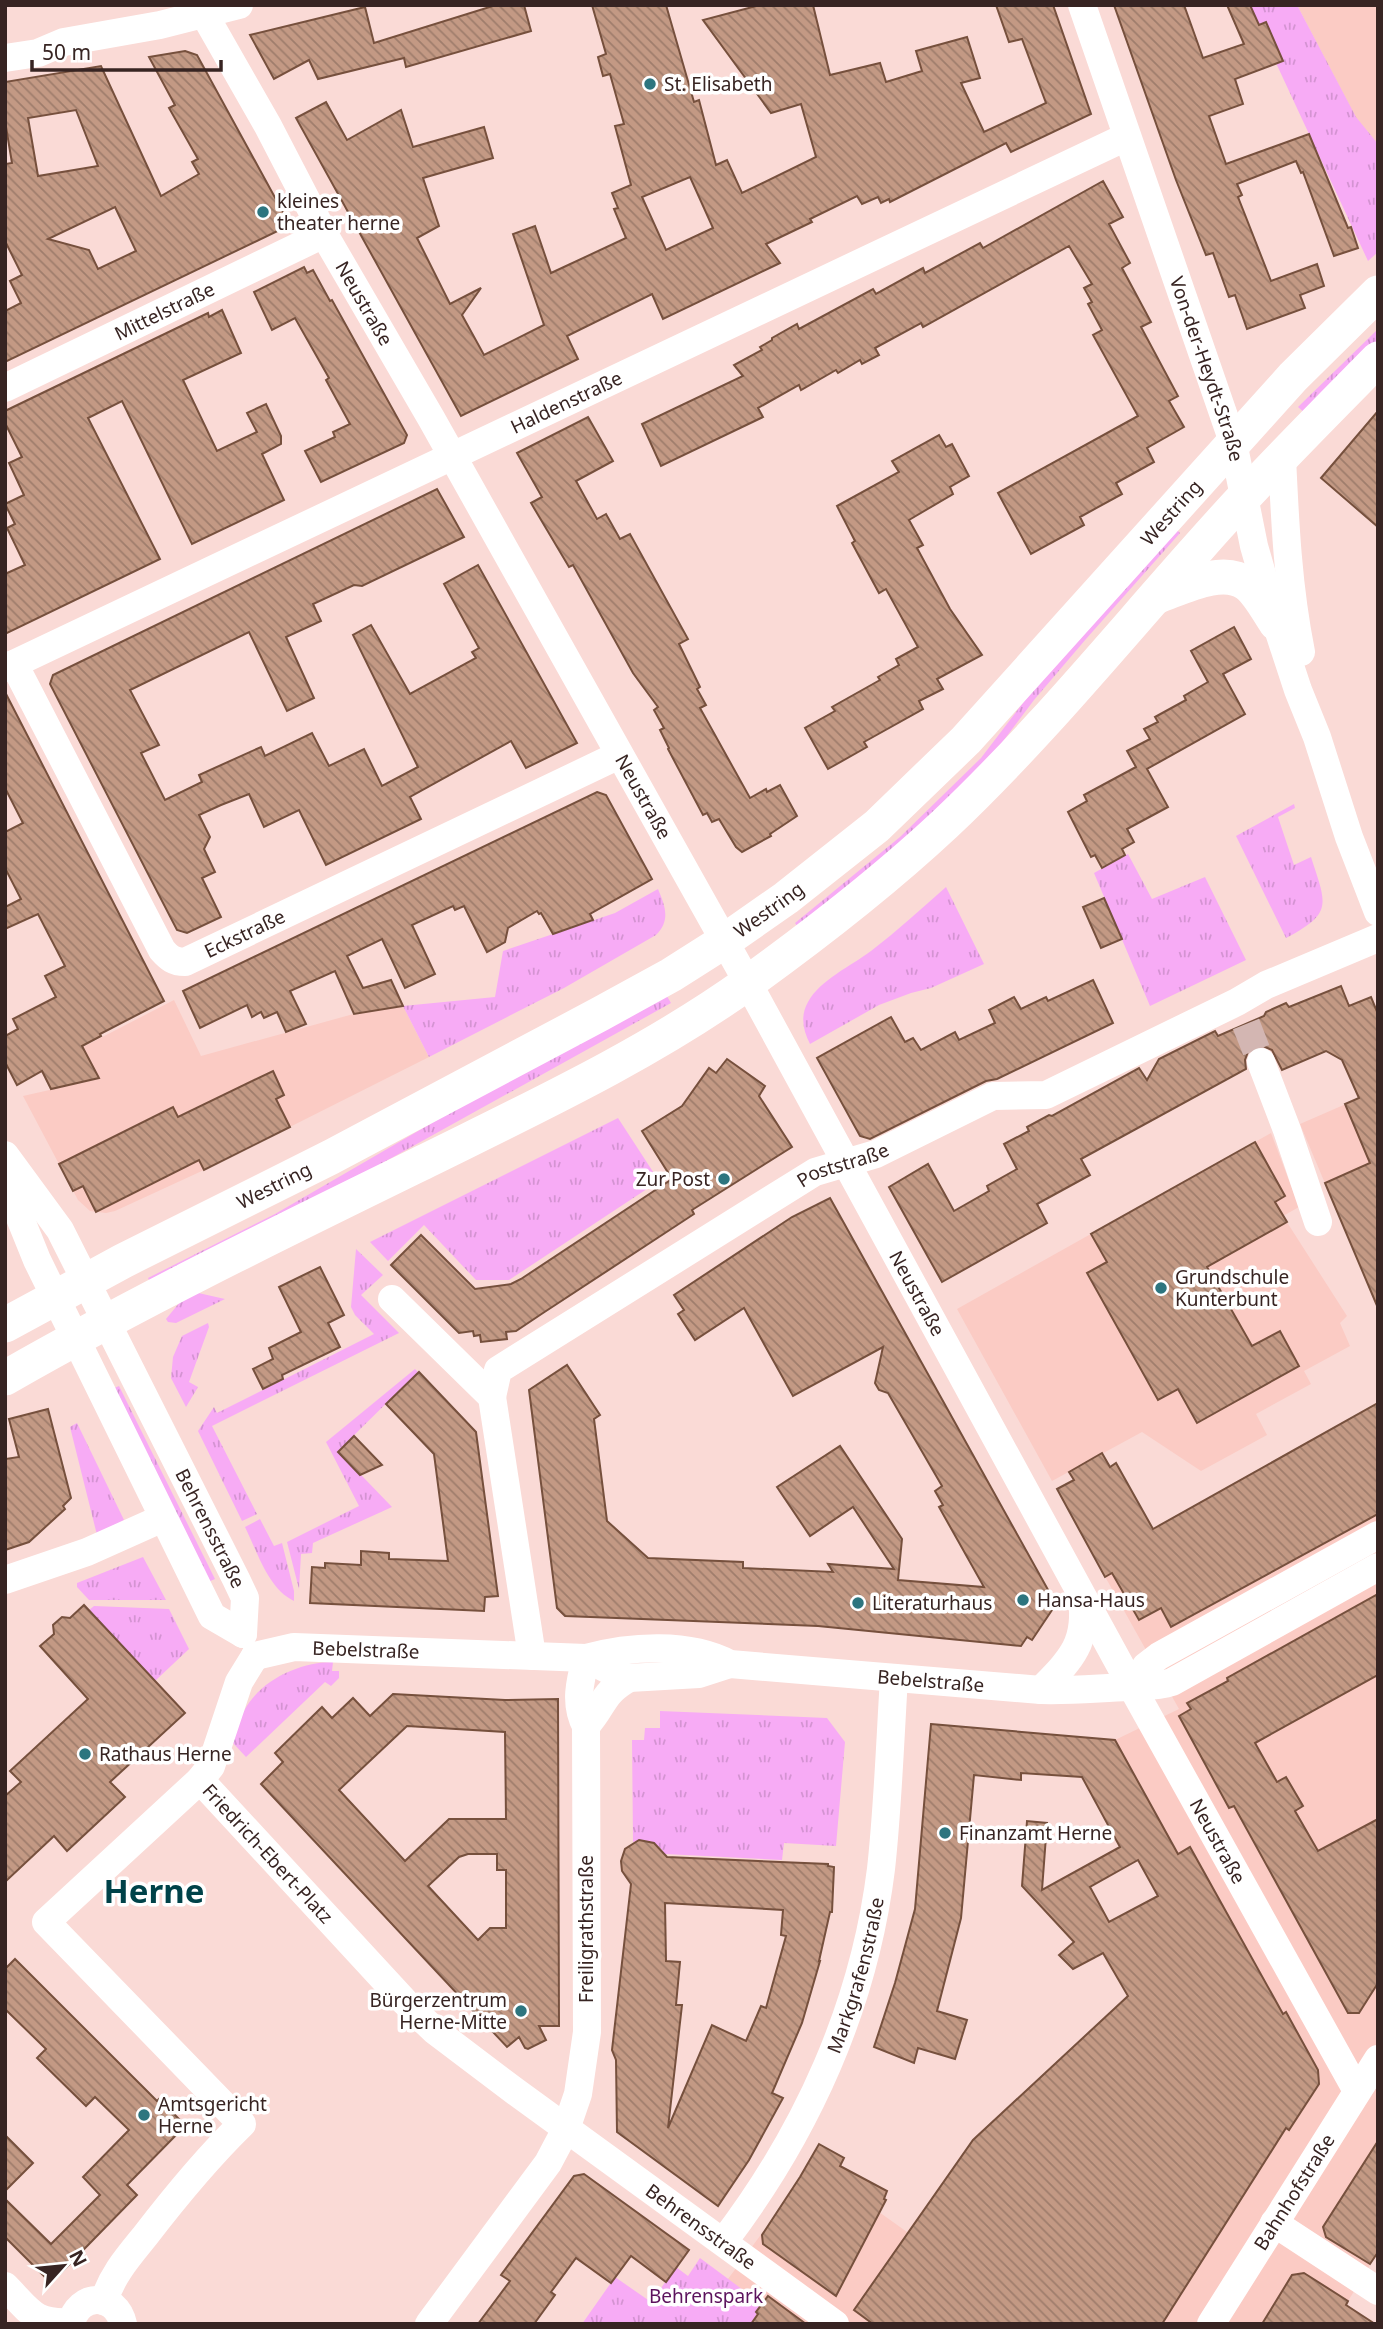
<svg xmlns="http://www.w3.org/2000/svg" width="1383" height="2329" viewBox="0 0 1383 2329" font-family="'Noto Sans',sans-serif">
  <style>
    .built { fill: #fbcbc4 }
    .grass { fill: url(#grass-tufts) }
    .building { fill: url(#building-back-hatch); stroke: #76503d; stroke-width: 2; fill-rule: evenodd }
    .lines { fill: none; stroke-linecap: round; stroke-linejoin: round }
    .minor-tunnel { stroke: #d3b6b2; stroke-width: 28; stroke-dasharray: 28 14; stroke-linecap: butt }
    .minor { stroke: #fff; stroke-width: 28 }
    .major { stroke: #fff; stroke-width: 35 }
    .poi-dot { fill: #2d757f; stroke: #fff; stroke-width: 2.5 }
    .labels { text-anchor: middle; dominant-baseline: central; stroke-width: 7; stroke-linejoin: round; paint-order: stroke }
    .poi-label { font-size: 19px; fill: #372422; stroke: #fff; text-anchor: start }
    .street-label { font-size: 19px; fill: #372422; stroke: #fff }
    .park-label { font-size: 19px; fill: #5c135d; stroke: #fff }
    .town-label { font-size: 33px; font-weight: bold; fill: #004249; stroke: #fff }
  </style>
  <defs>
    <pattern id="grass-tufts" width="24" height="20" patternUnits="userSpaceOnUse" patternTransform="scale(1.75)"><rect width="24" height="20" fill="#f7abf5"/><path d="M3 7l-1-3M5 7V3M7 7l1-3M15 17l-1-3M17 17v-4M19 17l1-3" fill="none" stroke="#d493d2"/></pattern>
    <pattern id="building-back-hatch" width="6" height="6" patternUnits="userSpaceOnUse" patternTransform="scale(1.75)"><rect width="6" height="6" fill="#c39984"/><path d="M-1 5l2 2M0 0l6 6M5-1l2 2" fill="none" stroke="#9f7d6c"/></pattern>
  </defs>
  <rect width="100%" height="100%" fill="#fadad6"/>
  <!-- built -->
  <g class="built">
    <polygon points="1297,5 1378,5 1378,144 1356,118"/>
    <polygon points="174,1000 201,1056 368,1010 403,1006 429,1057 204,1170 115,1211 106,1213 90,1211 78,1200 23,1096 98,1079 83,1047"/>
    <polygon points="1378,1090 1378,1309 1300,1124"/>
    <polygon points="1271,1133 1299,1207 1283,1216 1347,1316 1340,1323 1350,1346 1304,1371 1311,1384 1256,1414 1267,1435 1201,1471 1142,1432 1052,1481 957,1309"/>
    <polygon points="1378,1403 1378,2252 1345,2306 1313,2324 751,2324 728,2279 780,2209 866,2180 887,2191 879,2212 907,2232 975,2137 1108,2015 1131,2002 1103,1953 1173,1914 1143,1858 1130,1865 1082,1777 1031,1773 1115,1740 1179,1709 1089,1548 1088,1513 1131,1489 1146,1516 1139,1520 1147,1532"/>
  </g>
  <!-- grass -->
  <g class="grass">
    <polygon points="1250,5 1297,5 1356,117 1378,144 1378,252 1368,261 1276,63 1283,61 1266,22 1259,25"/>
    <polygon points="1378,329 1378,343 1306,414 1298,407"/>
    <polygon points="1175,528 1180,533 1086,639 1034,700 986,764 905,844 800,930 795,923 900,837 981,758 1029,695"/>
    <path d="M1294,804L1295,808L1278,817L1294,865L1311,857C1326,904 1334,913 1286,938L1236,836Z"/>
    <polygon points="1128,854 1152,899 1205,877 1246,960 1150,1006 1094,873"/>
    <path d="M946,887L984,964L931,988L911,993L879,1005L810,1044C803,1030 800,1016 808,1002C820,980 851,966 871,951C897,931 921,909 946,887Z"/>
    <path d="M658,889C665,906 671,920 656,935L564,988L429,1057L403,1006L495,997L503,951L615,913Z"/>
    <polygon points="665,993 671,1003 278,1221 151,1284 148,1278 275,1214 456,1109"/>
    <polygon points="618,1118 659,1181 509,1280 476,1280 424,1225 388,1261 370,1242"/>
    <polygon points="356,1249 383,1275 361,1295 399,1333 212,1426 257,1514 242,1521 198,1431 214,1407 217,1413 374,1334 355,1315 351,1307"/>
    <polygon points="194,1292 225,1299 176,1323 168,1322 166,1319 180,1302"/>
    <polygon points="208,1323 209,1327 189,1382 198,1387 186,1407 171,1378 173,1357 182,1336"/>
    <polygon points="415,1369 418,1372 338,1451 392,1507 313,1543 312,1553 301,1554 299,1589 287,1542 359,1506 326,1442"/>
    <polygon points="119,1386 215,1579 208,1582 112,1389"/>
    <polygon points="77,1423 124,1520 97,1535 70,1427"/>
    <path d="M260,1519L274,1546L282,1543L294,1591V1601C268,1589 257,1551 245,1527Z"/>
    <polygon points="143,1557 166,1600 89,1600 77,1587 77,1583"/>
    <polygon points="94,1606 169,1609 189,1649 155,1681 89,1610"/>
    <path d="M333,1662L332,1671H339V1678L331,1686L325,1682L246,1757L232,1742C236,1732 239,1720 244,1711C260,1680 300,1662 333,1662Z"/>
    <path d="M660,1711L827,1718L845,1742L836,1846L784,1843L782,1860L665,1854C657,1842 647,1838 633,1842L632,1740H644L645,1728H660Z"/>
    <polygon points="700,2258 762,2304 751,2324 582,2324 615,2277 651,2302 676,2267 688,2276"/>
  </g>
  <!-- building -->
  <g class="building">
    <polygon points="496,5 524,5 531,31 406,67 404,58 318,79 309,60 274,79 250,35 365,7 374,43"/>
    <path d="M592,5H666L694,102L699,100L716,165L727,160L742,193L816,157L801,104L771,113L703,20L760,5H813L830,75L880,63L886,82L922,71L916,51L967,37L980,78L961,83L984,132L1046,103L1022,39L1009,42L996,5H1053L1091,114L1011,152L1006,143L890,202L889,199L881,203L878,197L862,204L857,196L810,219L812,222L766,244L780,263L663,319L652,294L567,336L578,359L461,416L296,118L326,102L347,140L401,110L413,147L484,127L493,158L423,178L439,226L417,238L450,304L481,288L462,315L484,355L544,325L513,234L535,226L551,273L626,238L614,209L618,208L612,193L631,185L615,126L624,124L610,74L603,76L598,57L606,54ZM690,177L713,228L666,250L642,197Z"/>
    <polygon points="1114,5 1184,5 1203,58 1244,44 1227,5 1250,5 1259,25 1266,22 1283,61 1235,79 1243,104 1209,116 1226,164 1309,134 1348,228 1351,227 1358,248 1334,256 1303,172 1301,173 1296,161 1237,184 1242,195 1238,197 1271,281 1317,264 1324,286 1300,295 1305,308 1247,329 1235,295 1229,297 1213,253 1206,255 1176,180"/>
    <path d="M185,51L197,55L290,225L5,362V311L21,303L10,281L22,275L5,241V164L12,163L5,121V82L101,66L161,196L199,174L192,162L198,159L169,108L175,105L149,57ZM76,110L98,166L38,176L28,118ZM115,207L136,251L98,269L89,250L48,239Z"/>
    <polygon points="1103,181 1123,217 1109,224 1130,263 1122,268 1151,322 1141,327 1178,396 1169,401 1184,427 1147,448 1154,462 1116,483 1122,494 1080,517 1084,525 1031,554 998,493 1138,416 1093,335 1102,330 1088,304 1092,302 1084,288 1092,284 1069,246 923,327 921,323 875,348 879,355 862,364 860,360 838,373 836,370 801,390 799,385 758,408 763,417 661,466 642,424 743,376 734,365 762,350 760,347 772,340 772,338 797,324 799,329 873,289 876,294 923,268 925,273 980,243 983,248"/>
    <polygon points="304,267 307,273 313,270 330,301 332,300 407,435 404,443 321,482 305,451 335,437 333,432 350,424 326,380 329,378 295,318 272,330 254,292"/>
    <polygon points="222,310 241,353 183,380 217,451 257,432 247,413 266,404 281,436 281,444 262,454 284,500 192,544 122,401 88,418 160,559 5,634 5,574 25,565 7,528 15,524 5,504 24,495 9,463 22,457 5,423 5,411 208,313 209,317"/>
    <polygon points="1378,411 1378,527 1321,478"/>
    <polygon points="588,417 613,461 576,481 597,519 606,514 620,539 630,534 688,639 679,644 700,687 697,689 706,705 700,708 750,798 766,789 767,792 780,785 797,816 770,834 771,836 742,852 736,847 719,819 712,822 707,813 703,815 668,749 669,748 660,730 664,728 654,710 658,707 633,673 573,565 569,567 531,503 542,497 517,453"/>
    <polygon points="939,435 946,447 952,444 969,476 950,487 953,494 909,520 923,545 917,548 950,609 982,655 937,679 943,689 919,701 923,709 864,742 867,747 828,769 805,728 835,711 832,707 880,680 878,677 899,665 896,659 918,647 886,589 879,593 852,543 855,541 837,506 899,472 892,461"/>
    <polygon points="437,489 464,537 362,586 354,585 313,604 321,621 286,637 314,698 287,711 249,632 130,690 159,745 141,753 165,800 202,782 199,775 261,747 265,756 312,733 329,766 364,749 382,786 418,767 353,635 371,625 410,694 476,658 472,652 479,648 444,584 478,565 577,743 526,768 511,741 410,797 421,819 326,865 299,810 264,827 249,794 221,805 199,815 210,837 204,849 215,872 202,878 221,917 187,933 177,930 50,684 53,675"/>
    <polygon points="1234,627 1251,659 1223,674 1245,714 1147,769 1168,807 1127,829 1134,842 1122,849 1125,855 1102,868 1095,855 1091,857 1068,812 1087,801 1084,795 1136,767 1127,751 1150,739 1144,729 1158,722 1155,717 1186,700 1184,696 1208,682 1191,651"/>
    <polygon points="5,692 164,1001 100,1034 101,1036 82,1046 99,1078 51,1089 42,1071 17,1085 5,1062 5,1036 18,1029 13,1019 56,997 45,976 65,966 38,914 5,929 5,907 21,899 5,868 5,832 23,823 5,788"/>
    <polygon points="597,792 606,795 652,879 590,914 593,920 553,934 541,913 539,914 537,911 508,928 505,942 487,952 464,906 455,910 453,906 412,925 435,974 405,988 382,939 347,956 363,988 391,980 403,1006 354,1014 335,971 290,991 306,1024 286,1032 277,1012 264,1018 261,1012 252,1017 247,1005 200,1028 183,991"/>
    <polygon points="1104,898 1122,939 1101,948 1083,907"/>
    <polygon points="1093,980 1113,1023 997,1079 986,1081 870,1139 860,1136 817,1058 891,1017 905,1042 913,1038 921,1050 955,1032 959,1040 995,1023 989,1010 1014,997 1021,1009 1046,997 1048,1001"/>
    <polygon points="1341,986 1349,1006 1371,997 1378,1014 1378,1308 1325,1183 1370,1163 1345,1104 1359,1098 1342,1060 1326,1051 1282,1070 1272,1050 1263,1046 1254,1047 1248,1052 1245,1060 1246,1069 1081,1159 1090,1175 1037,1204 1047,1223 942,1282 889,1187 928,1164 954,1211 989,1191 987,1186 1017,1169 1004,1144 1029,1131 1027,1127 1049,1115 1052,1116 1139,1068 1147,1080 1159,1059 1215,1031 1218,1036 1264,1016 1266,1012 1286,1003 1289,1007"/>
    <polygon points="727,1059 765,1086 759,1096 792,1147 692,1210 694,1214 543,1313 516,1331 506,1332 507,1339 481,1342 480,1335 474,1336 473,1331 459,1333 391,1265 421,1235 475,1289 511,1284 521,1279 672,1179 642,1131 682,1106 709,1068 716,1073"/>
    <polygon points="273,1071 284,1095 276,1099 290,1127 204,1170 199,1160 96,1212 83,1186 73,1191 59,1164 173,1107 178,1117"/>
    <polygon points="1255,1142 1285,1196 1275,1202 1287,1222 1207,1267 1252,1346 1280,1331 1299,1366 1197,1423 1178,1389 1158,1400 1087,1273 1107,1262 1091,1234"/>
    <polygon points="830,1198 1052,1597 1046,1606 1052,1610 1032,1640 1027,1637 1021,1646 818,1626 565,1616 557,1608 529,1390 567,1365 600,1415 594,1419 607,1521 648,1558 743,1562 743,1568 833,1572 828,1564 894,1569 853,1507 810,1536 777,1487 840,1446 902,1539 898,1580 984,1587 939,1507 943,1505 935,1491 942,1486 888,1393 879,1390 875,1383 883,1347 793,1396 744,1308 695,1340 678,1314 684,1310 674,1295 792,1217"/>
    <polygon points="320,1267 344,1315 328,1323 340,1347 282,1375 283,1379 263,1389 253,1369 273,1359 269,1348 301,1332 279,1287"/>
    <polygon points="419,1372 476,1432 498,1596 485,1597 484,1611 310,1603 312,1567 325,1568 325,1563 361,1565 361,1551 389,1553 389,1559 448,1561 434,1454 386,1404"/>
    <polygon points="1378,1403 1378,1514 1171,1627 1161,1608 1139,1620 1112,1573 1105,1577 1057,1489 1074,1480 1069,1472 1102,1453 1110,1467 1116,1463 1153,1529"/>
    <polygon points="48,1409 71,1498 63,1506 65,1509 29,1542 5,1550 5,1459 19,1457 9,1419"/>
    <polygon points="354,1436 382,1465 360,1475 338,1452"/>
    <polygon points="1378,1594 1378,1675 1255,1743 1277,1782 1286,1777 1303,1806 1295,1811 1318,1851 1378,1819 1378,1983 1359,2013 1348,2013 1234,1806 1229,1808 1179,1716 1191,1709 1187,1703 1228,1681 1227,1678"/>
    <polygon points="84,1605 185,1713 110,1782 125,1797 67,1851 54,1836 5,1882 5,1796 21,1782 10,1771 88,1699 40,1646 54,1634 53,1625 62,1617 70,1618"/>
    <path d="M393,1694L505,1700L558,1699L559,2026H539L546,2040L528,2049L525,2048L519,2037L507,2047L261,1784L283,1762L275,1753L322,1707L332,1718L353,1698L370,1716ZM407,1726L505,1732L506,1819H449L405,1861L339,1790ZM468,1854H497V1870H506V1928H490L478,1940L428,1886L459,1857Z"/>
    <path d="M931,1724L1115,1740L1178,1854L1190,1847L1283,2014L1286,2012L1318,2070L1319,2084L1289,2130L1286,2128L1162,2324H873L854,2310L973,2140L1128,1996L1103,1953L1073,1969L1059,1955L1074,1942L1022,1886L1027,1821L1047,1823L1042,1890L1120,1847L1082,1777L1021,1773V1780L974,1775L961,1918L937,2011L967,2020L955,2059L918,2048L914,2063L874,2047L895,1983L915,1909ZM1138,1860L1158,1896L1109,1922L1090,1887Z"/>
    <path d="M639,1840L654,1843L667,1857L828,1864V1866L834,1867L832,1912H830L819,1961H820L802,2023L772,2093L783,2098L749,2160L718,2206L617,2132L616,2060L612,2050L631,1884L622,1871L621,1861L625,1849ZM665,1903L783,1910L781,1935L786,1936L766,2008L761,2006L746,2041L712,2025L668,2128L682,2005H676L680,1962L666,1961Z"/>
    <polygon points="15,1959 157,2101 159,2099 184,2124 182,2126 184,2127 127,2185 137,2195 51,2283 5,2237 5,2199 51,2244 100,2195 83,2177 129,2130 95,2097 86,2106 37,2058 46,2049 5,2009 5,1969"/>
    <polygon points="5,2135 33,2163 5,2191"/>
    <polygon points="1378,2141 1378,2252 1370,2264 1326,2237 1323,2227"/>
    <polygon points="819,2144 844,2158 840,2166 887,2191 884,2199 886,2200 836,2296 763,2244 762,2235 800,2177"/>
    <polygon points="584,2174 689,2250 666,2282 631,2256 611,2283 576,2258 551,2292 555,2295 534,2324 478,2324 510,2281 501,2275 574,2176"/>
    <polygon points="1304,2273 1348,2301 1346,2305 1375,2324 1262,2324 1292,2275"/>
    <polygon points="768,2296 806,2324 751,2324 758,2314 756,2312"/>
  </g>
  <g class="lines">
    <!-- minor-tunnel -->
    <polyline class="minor-tunnel" points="1246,1024 1261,1062"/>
    <!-- minor -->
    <g class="minor">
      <path id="s1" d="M199,5L268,126L324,234L431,418L748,983L1132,1687L1357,2091"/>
      <path id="s2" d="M1082,5L1233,442L1254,546L1276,623L1298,690L1317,737L1349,837L1378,912"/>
      <polyline points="5,58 38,53 64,42 160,25 239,5"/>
      <path id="s3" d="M5,388L324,234"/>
      <path d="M1282,457C1285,523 1288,587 1301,652"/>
      <path id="s4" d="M14,664L162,950C169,958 174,962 185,962L619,755"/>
      <path id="s5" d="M5,668L1126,137"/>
      <polyline points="1261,1062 1287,1130 1318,1222"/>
      <path id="s6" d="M5,1155L60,1230L236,1579L245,1598L243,1634"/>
      <polyline points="5,1173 16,1208 37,1260 212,1616 243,1634"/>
      <polyline points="392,1299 492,1397 532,1656"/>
      <path id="s7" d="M492,1397L498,1370L815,1172L876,1154L993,1096L1046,1095L1237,1002L1266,985L1378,938"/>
      <polyline points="5,1580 87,1552 163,1518"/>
      <path id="s8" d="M255,1656L294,1647L586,1658C630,1646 689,1642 730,1664L1041,1690C1071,1691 1099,1688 1129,1687C1145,1686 1157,1687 1172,1682L1378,1567"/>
      <polyline points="586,1658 614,1673 629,1678 699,1674 730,1664"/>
      <polyline points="1132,1687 1146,1666 1159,1656 1378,1535"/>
      <path d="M1041,1690C1070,1660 1088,1644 1082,1599"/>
      <path d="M586,1726C605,1705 601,1694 629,1678"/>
      <path id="s9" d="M200,1780L405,2002L434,2030L516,2092L835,2324"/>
      <polyline points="1274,2223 1378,2291"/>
      <path id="s10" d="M724,2241C807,2132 864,2006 881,1869C888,1806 890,1741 894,1678"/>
      <path d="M5,2286C30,2311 33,2324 71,2322"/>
      <path d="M104,2301C112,2275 128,2257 145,2236C175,2197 206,2159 242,2124L46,1922L200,1780L211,1766L239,1682L255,1656"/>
      <path d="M71,2324C78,2292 116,2292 123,2324"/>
      <path d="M429,2324L548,2163L566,2129L578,2094L587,2032L586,1726C574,1704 580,1681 586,1658"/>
      <path id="s11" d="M1211,2324L1378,2059"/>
    </g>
    <!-- major -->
    <g class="major">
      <path d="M1158,596C1183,587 1223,566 1247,584C1259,593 1267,610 1276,623"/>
      <path id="s12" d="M5,1325L123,1261L331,1157L600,1014L671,975L723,942L786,898L877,826L966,740L1293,377L1378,293"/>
      <path d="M5,1378C143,1299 287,1229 430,1159C539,1105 650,1053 749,982C817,933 884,881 945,824C1036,738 1115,641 1198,548C1255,483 1317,421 1378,359"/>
    </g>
  </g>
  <!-- markers -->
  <g class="poi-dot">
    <circle cx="650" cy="84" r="7"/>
    <circle cx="263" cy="212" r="7"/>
    <circle cx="724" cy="1179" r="7"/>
    <circle cx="1161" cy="1288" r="7"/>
    <circle cx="1023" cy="1600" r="7"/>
    <circle cx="858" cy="1603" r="7"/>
    <circle cx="85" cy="1754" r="7"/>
    <circle cx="945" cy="1833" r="7"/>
    <circle cx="521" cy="2011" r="7"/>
    <circle cx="144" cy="2115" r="7"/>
  </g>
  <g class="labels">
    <!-- poi labels -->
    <g class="poi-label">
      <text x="664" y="84">St. Elisabeth</text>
      <text x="277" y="201">kleines<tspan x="277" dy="22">theater herne</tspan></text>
      <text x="710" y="1179" text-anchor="end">Zur Post</text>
      <text x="1175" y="1277">Grundschule<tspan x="1175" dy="22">Kunterbunt</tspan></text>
      <text x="1037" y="1600">Hansa-Haus</text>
      <text x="872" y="1603">Literaturhaus</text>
      <text x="99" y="1754">Rathaus Herne</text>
      <text x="959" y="1833">Finanzamt Herne</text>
      <text x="507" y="2000" text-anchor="end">Bürgerzentrum<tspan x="507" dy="22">Herne-Mitte</tspan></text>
      <text x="158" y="2104">Amtsgericht<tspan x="158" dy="22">Herne</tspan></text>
    </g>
    <!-- street labels -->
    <g class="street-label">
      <text stroke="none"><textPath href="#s1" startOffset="341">Neustraße</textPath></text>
      <text stroke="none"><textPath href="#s3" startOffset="177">Mittelstraße</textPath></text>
      <text stroke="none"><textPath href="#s2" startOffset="385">Von-der-Heydt-Straße</textPath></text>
      <text stroke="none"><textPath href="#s5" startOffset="621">Haldenstraße</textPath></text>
      <text stroke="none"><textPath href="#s12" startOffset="1437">Westring</textPath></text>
      <text stroke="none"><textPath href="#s1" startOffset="908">Neustraße</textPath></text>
      <text stroke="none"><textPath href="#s12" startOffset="870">Westring</textPath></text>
      <text stroke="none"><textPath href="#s4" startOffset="415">Eckstraße</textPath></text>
      <text stroke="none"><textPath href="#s7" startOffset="430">Poststraße</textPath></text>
      <text stroke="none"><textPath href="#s12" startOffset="303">Westring</textPath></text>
      <text stroke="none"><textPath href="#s1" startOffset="1475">Neustraße</textPath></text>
      <text stroke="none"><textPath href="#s6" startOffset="427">Behrensstraße</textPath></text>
      <text stroke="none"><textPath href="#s8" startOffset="112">Bebelstraße</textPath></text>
      <text stroke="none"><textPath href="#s8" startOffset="681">Bebelstraße</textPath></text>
      <text stroke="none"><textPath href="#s1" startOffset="2100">Neustraße</textPath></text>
      <text stroke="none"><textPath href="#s9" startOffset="100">Friedrich-Ebert-Platz</textPath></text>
      <text transform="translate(586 1929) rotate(-90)">Freiligrathstraße</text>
      <text stroke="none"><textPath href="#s10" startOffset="299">Markgrafenstraße</textPath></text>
      <text stroke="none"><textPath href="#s11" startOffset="156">Bahnhofstraße</textPath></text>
      <text stroke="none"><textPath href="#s9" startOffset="674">Behrensstraße</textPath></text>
    </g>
    <!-- park labels -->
    <g class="park-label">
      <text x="706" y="2296">Behrenspark</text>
    </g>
    <!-- town labels -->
    <g class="town-label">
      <text x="154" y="1890">Herne</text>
    </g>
  </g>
  <!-- border -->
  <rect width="1383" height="2329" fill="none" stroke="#372422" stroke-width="14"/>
  <!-- north arrow -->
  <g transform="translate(63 2266) rotate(63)" stroke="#ffffff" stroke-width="5" paint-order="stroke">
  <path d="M0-5L12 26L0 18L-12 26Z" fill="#372422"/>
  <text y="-10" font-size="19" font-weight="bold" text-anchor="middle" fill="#372422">N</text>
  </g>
  <!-- scale -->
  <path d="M32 60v10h189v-10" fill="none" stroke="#372422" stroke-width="3.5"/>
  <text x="42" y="60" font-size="21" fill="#372422" stroke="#ffffff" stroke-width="5" paint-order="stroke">50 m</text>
</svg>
